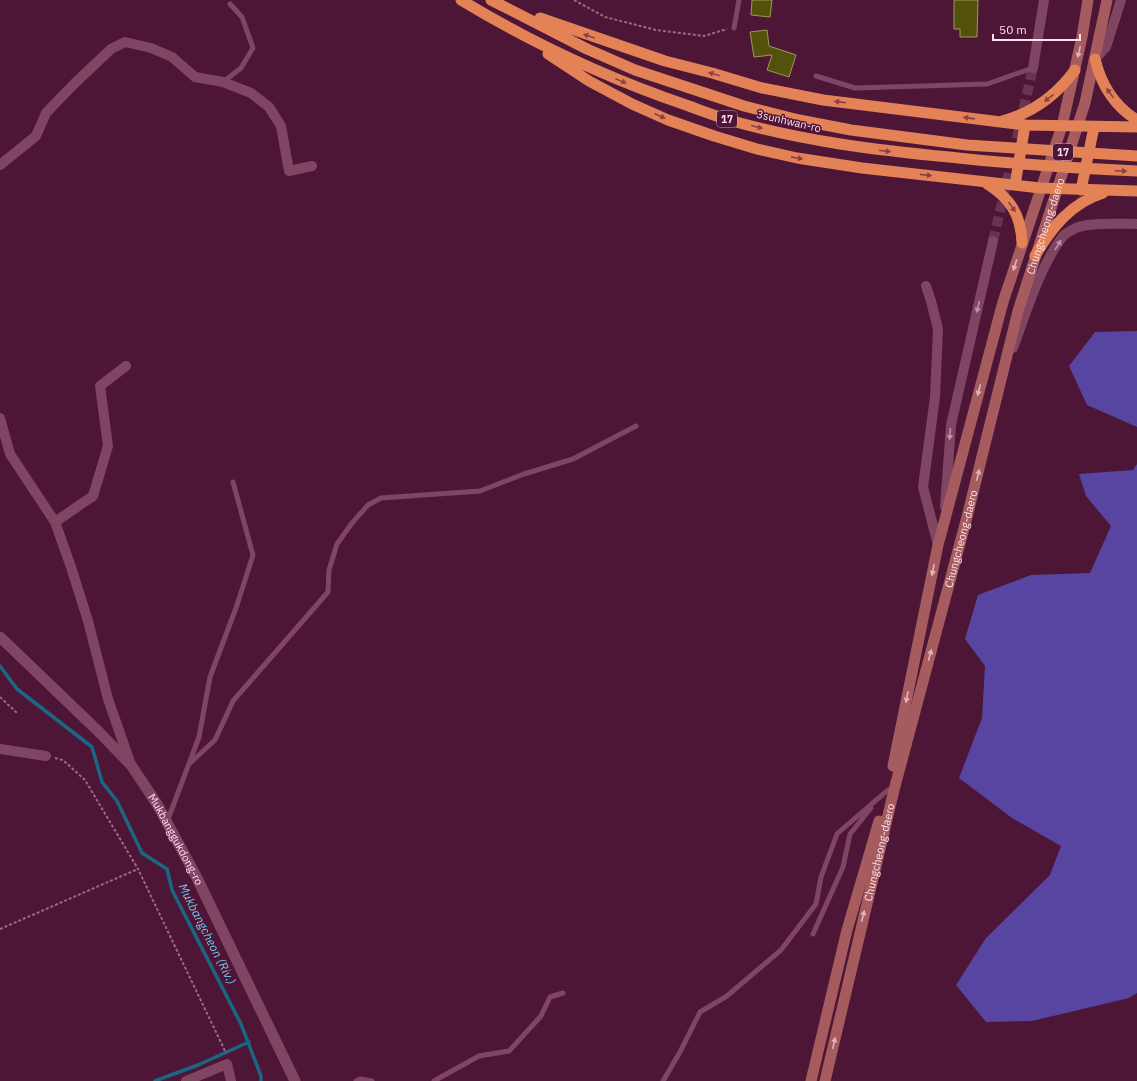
<svg xmlns="http://www.w3.org/2000/svg" width="1137" height="1081" font-family="'IBM Plex Sans',sans-serif">
	<rect width="100%" height="100%" fill="#4e1636"/>
	<!-- forest -->
	<path fill="#5745a1" d="M1137,331V427L1087,405L1069,366L1095,332Z
		M1137,464V993L1129,998L1032,1021L986,1022L956,985L986,938L1050,875L1061,846L1012,818L959,778L982,718L985,666L965,639L978,595L1031,575L1090,573L1111,526L1086,496L1079,474L1133,470Z"/>
	<g fill="none" stroke-linecap="round" stroke-linejoin="round">
		<!-- stream -->
		<path stroke="#1a6785" stroke-width="3.5" d="M0,666L17,689L92,747L102,782L117,801L142,853L167,869L172,890L241,1024L261,1076V1081
			M155,1081L198,1065L249,1042"/>
	</g>
	<!-- building -->
	<path fill="#53520d" stroke="#9b9a54" d="M752,0H772L770,17L751,15Z
		M954,0H978L977,37H960V29H954Z
		M767,30L769,46L796,55L789,77L767,70L772,55L754,57L750,32Z"/>
	<g fill="none" stroke-linecap="round" stroke-linejoin="round">
		<!-- minor-tunnel -->
		<path stroke="#683452" stroke-width="10" stroke-dasharray="10 5" stroke-linecap="butt" d="M993,241L1033,68"/>
		<!-- path -->
		<path stroke="#986b83" stroke-width="2" stroke-dasharray="3 2" stroke-linecap="butt" d="M574,0L605,17L656,30L704,36L727,29
			M0,697L17,713
			M55,758L63,760L85,780L138,869L226,1053
			M0,929L138,869"/>
		<!-- service -->
		<path stroke="#814564" stroke-width="5" d="M734,28L739,0
			M816,76L855,88L987,84L1033,68
			M223,82L241,68L253,48L242,17L230,4
			M189,764L215,740L233,701L328,592L329,570L337,544L352,523L368,505L381,498L480,491L524,474L573,459L636,426
			M167,822L199,737L210,677L236,608L253,555L233,482
			M813,934L843,867L850,834L871,808
			M356,1081L360,1079L372,1081
			M434,1081L479,1056L509,1051L541,1016L550,997L563,993
			M663,1081L680,1052L700,1012L727,996L781,950L816,904L821,877L837,834L846,826L888,790"/>
		<!-- minor -->
		<path stroke="#814564" stroke-width="10" d="M1095,59L1106,47L1121,0
			M1033,68L1044,0
			M0,165L36,136L46,113L74,84L111,49L125,42L151,48L172,57L195,77L223,82L251,93L269,107L281,126L289,171L312,166
			M926,286L931,301L938,329L935,397L923,487L938,545
			M1013,348C1026,313 1040,266 1063,236C1066,233 1072,230 1076,228C1089,222 1122,224 1137,224
			M0,418L10,454L55,522L71,567L88,621L108,699L131,765
			M945,507L951,425L993,241
			M55,522L93,496L108,446L100,386L126,366
			M0,749L46,756
			M186,1081L227,1064L231,1081"/>
		<!-- tertiary -->
		<path stroke="#814564" stroke-width="11" id="s1" d="M0,637L98,731L131,765L157,804L196,876L295,1081"/>
		<!-- secondary -->
		<g stroke="#a65c5f" stroke-width="11">
			<path d="M893,766L938,545L945,519L1003,302L1062,126L1082,37L1088,0"/>
			<path d="M811,1081L847,930L879,821"/>
			<path id="s2" d="M825,1081L894,790L967,517L1018,311L1085,103L1107,0"/>
		</g>
		<!-- trunk -->
		<path stroke="#e48257" stroke-width="11" d="M461,0C532,43 607,78 686,105C700,110 715,116 729,120C802,141 875,150 949,157C1012,164 1074,168 1137,171
			M491,0L587,49L635,70L744,106L799,120L851,130L967,145L1137,156
			M540,18L665,61L712,73L762,88L823,100L1025,125L1137,127
			M548,54L589,81L632,104L668,120L714,136L757,149L797,158L862,168L1040,188L1137,191
			M1095,59C1101,84 1114,106 1137,120
			M1002,121C1033,113 1056,96 1075,70
			M986,183C1010,198 1021,214 1022,243
			M1015,185L1025,125
			M1081,190L1094,127
			M1035,256C1051,228 1071,203 1103,193"/>
	</g>
	<!-- one-way arrows -->
	<defs><path id="oneway-solid" d="M-6-.8H1V-3.2L6.5 0L1 3.2V.8H-6Z"/></defs>
	<g fill="#8a4143">
		<use href="#oneway-solid" transform="translate(589 36) rotate(-161)"/>
		<use href="#oneway-solid" transform="translate(714 74) rotate(-164)"/>
		<use href="#oneway-solid" transform="translate(621 81) rotate(22)"/>
		<use href="#oneway-solid" transform="translate(1110 93) rotate(-126)"/>
		<use href="#oneway-solid" transform="translate(1049 98) rotate(142)"/>
		<use href="#oneway-solid" transform="translate(840 102) rotate(-173)"/>
		<use href="#oneway-solid" transform="translate(660 116) rotate(24)"/>
		<use href="#oneway-solid" transform="translate(969 118) rotate(-172)"/>
		<use href="#oneway-solid" transform="translate(757 127) rotate(14)"/>
		<use href="#oneway-solid" transform="translate(885 151) rotate(7)"/>
		<use href="#oneway-solid" transform="translate(797 158) rotate(11)"/>
		<use href="#oneway-solid" transform="translate(1121 171) rotate(3)"/>
		<use href="#oneway-solid" transform="translate(926 175) rotate(6)"/>
		<use href="#oneway-solid" transform="translate(1012 207) rotate(55)"/>
	</g>
	<g fill="#dfb2bc">
		<use href="#oneway-solid" transform="translate(1079 52) rotate(103)"/>
		<use href="#oneway-solid" transform="translate(1015 265) rotate(108)"/>
		<use href="#oneway-solid" transform="translate(979 390) rotate(105)"/>
		<use href="#oneway-solid" transform="translate(978 475) rotate(-76)"/>
		<use href="#oneway-solid" transform="translate(933 570) rotate(101)"/>
		<use href="#oneway-solid" transform="translate(930 655) rotate(-75)"/>
		<use href="#oneway-solid" transform="translate(907 697) rotate(101)"/>
		<use href="#oneway-solid" transform="translate(863 916) rotate(-76)"/>
		<use href="#oneway-solid" transform="translate(834 1043) rotate(-77)"/>
	</g>
	<g fill="#c092a9">
		<use href="#oneway-solid" transform="translate(1058 245) rotate(-58)"/>
		<use href="#oneway-solid" transform="translate(978 307) rotate(103)"/>
		<use href="#oneway-solid" transform="translate(950 434) rotate(94)"/>
	</g>
	<g text-anchor="middle" stroke-width="3" stroke-linejoin="round" paint-order="stroke">
		<!-- shield labels -->
		<g fill="#4e1636" stroke="#c9a3b7" stroke-width="1">
			<rect x="717" y="111" width="20" height="16" rx="3"/>
			<rect x="1053" y="144" width="20" height="16" rx="3"/>
		</g>
		<g font-size="10" font-weight="bold" fill="#fee0ee">
			<text x="727" y="123">17</text>
			<text x="1063" y="156">17</text>
		</g>
		<!-- street labels -->
		<g font-size="11" fill="#fee0ee" stroke="#4e1636">
			<text transform="translate(789 121) rotate(13)" y="4">3sunhwan-ro</text>
			<text dy="4" stroke="none"><textPath href="#s2" startOffset="883">Chungcheong-daero</textPath></text>
			<text dy="4" stroke="none"><textPath href="#s2" startOffset="559">Chungcheong-daero</textPath></text>
			<text dy="4" stroke="none"><textPath href="#s1" startOffset="270">Mukbanggukdong-ro</textPath></text>
			<text dy="4" stroke="none"><textPath href="#s2" startOffset="235">Chungcheong-daero</textPath></text>
		</g>
		<!-- water labels -->
		<g font-size="12" font-style="italic" fill="#71ccf3" stroke="#4e1636">
			<text transform="translate(207 934) rotate(63)" y="4">Mukbangcheon (Riv.)</text>
		</g>
	</g>
	<!-- scale -->
	<path d="M993 34v6h87v-6" fill="none" stroke="#fee0ee" stroke-width="2"/>
	<text x="999" y="34" font-size="12" fill="#fee0ee" stroke="#4e1636" stroke-width="3" paint-order="stroke">50 m</text>
</svg>
